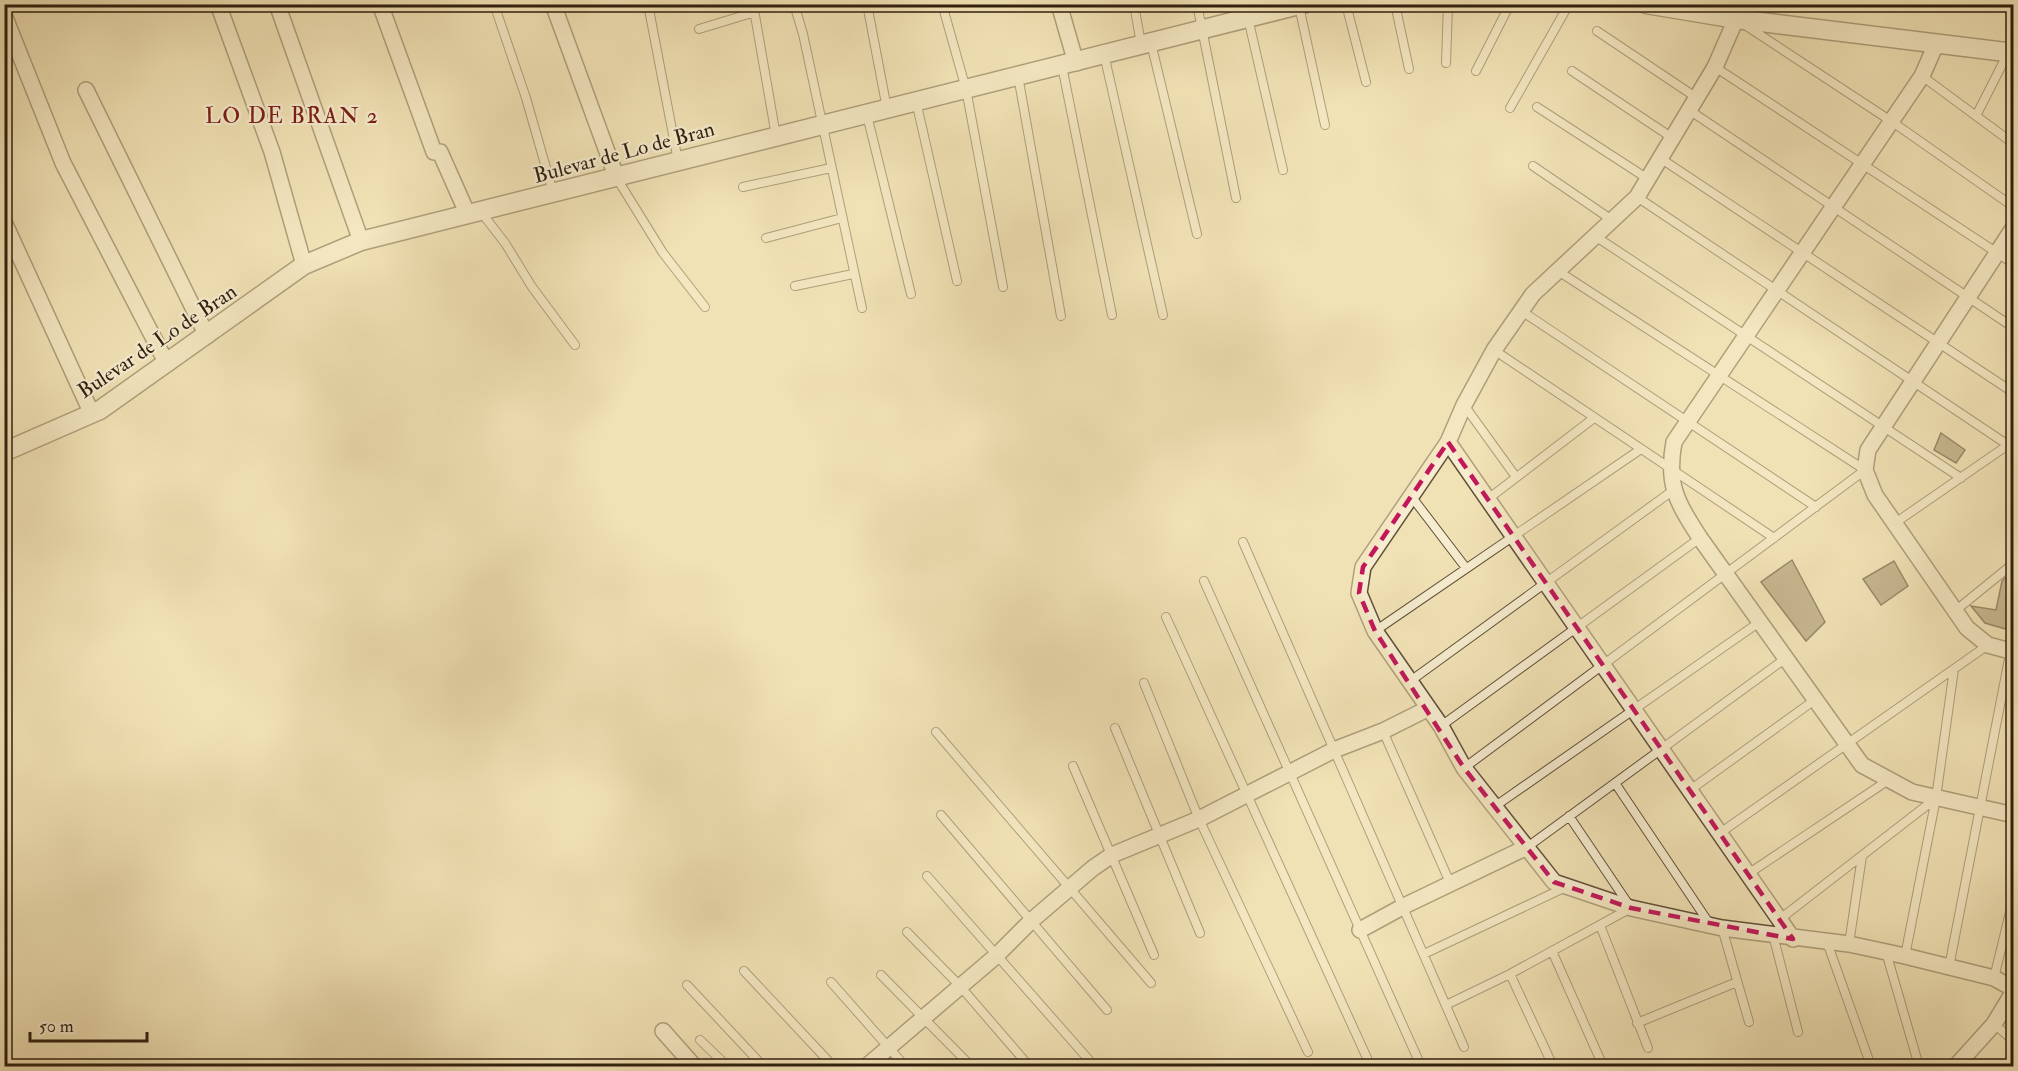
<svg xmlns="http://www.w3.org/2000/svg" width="2018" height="1071" font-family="'IM FELL Double Pica',serif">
	<rect width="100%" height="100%" fill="#f1e2b5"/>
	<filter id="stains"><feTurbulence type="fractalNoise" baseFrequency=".00333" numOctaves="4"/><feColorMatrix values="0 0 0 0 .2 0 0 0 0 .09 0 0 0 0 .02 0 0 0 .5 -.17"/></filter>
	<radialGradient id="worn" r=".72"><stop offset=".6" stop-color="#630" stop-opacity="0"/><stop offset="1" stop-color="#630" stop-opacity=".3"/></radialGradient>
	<!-- building -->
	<path fill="#948465" stroke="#2f1f0f" stroke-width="1.5" d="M1941,433L1965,450L1956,463L1934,450Z
		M1792,560L1825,622L1806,641L1761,582Z
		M1894,561L1908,586L1881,605L1863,579Z
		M2005,578L2013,579L2008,613L2013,614L2009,630L1985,623L1971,606L1996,610L2002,581Z"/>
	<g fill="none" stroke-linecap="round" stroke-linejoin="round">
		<!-- service casing -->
		<g stroke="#605038" stroke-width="10">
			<path id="service" d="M494,4L526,98L553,192
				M648,4L678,161
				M753,4L776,136
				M794,4L803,34L862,308
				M867,4L887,109
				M942,4L966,89L1003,287
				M1134,4L1141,44
				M1197,4L1236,198
				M1346,4L1366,82
				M1395,4L1409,69
				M1299,6L1325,125
				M1248,18L1283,170
				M1745,25L1891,121L2014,207
				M699,29L755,12
				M1597,31L1697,98
				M1151,43L1197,234
				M1104,54L1163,315
				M1446,63L1448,4
				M1062,66L1112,315
				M1715,67L2014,264
				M1476,71L1510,4
				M1572,71L1671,137
				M1018,76L1061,316
				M1922,76L2014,144
				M916,101L957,281
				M1537,107L1648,179
				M1510,108L1569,4
				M1689,110L2014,328
				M867,115L911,294
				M1976,116L2008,53
				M1660,158L2014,393
				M1533,166L1612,220
				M616,177L663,253L705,307
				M743,187L831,168
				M1637,197L2014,449
				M481,212L505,243L532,287L575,345
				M1595,236L1961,478
				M766,238L842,218
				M795,286L853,274
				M1520,310L1816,507
				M1494,350L1774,538
				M1464,405L1516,477
				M1411,496L1466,568
				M1488,499L1594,418
				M1895,523L2008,445
				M1243,542L1464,1047
				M1204,581L1421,1066
				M1955,611L2014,563
				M1166,617L1367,1058
				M1375,631L1641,449
				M1409,682L1675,489
				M1144,683L1199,819L1308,1052
				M1441,726L1700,538
				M1115,728L1200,933
				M1383,731L1451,885
				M936,732L1151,983
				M1073,766L1154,955
				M1464,768L1865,470L1558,271
				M1615,783L1709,923
				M1690,790L1816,699
				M1494,807L1761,621
				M941,815L1107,1010
				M1720,833L1988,645
				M1526,848L1786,658
				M1748,874L1887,781
				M927,876L1089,1060
				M1780,919L1935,799
				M1600,925L1648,1048
				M1722,928L1749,1022
				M907,932L960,986L1029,1066
				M1773,935L1798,1032
				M1827,942L1871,1066
				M1849,944L1862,856
				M1552,951L1603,1066
				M1886,952L1919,1066
				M1424,954L1566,887
				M1905,956L1936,798L1954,669
				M1949,967L2014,633
				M744,971L833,1066
				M1510,974L1553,1066
				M881,975L971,1066
				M1994,978L2014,896
				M831,982L905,1066
				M687,985L763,1066
				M1446,1005L1510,974L1631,908L1569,816
				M1637,1023L1737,982
				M1994,1024L2014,1041
				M700,1040L727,1066"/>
		</g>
		<!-- minor casing -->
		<g stroke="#605038" stroke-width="18">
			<path id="minor" d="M218,4L272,152L304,265
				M277,4L361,241
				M380,4L434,152H440L468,215
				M553,4L616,176
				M1059,4L1076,63
				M4,15L63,163L167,364
				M1736,19L1715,67L1637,197L1533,294L1494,350L1464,405L1448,442L1363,567L1359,593L1375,631L1441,726L1464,768L1554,882L1631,908L1722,928L1849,944L1905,956L1994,978L2014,989
				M1936,44L1922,76L1674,442C1666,485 1677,502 1700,538L1862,765L1912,792L2014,815
				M86,90L207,336
				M4,222L92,414
				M2014,227L1868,450L1865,470L1875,495L1967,628L1988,645L2014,652
				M1448,442L1793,939
				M1360,930L1404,906L1525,848
				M663,1031L694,1066
				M867,1066L996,956L1031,921L1093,868L1112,855L1199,819L1334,750L1383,731L1427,709
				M1956,1066L1994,1024L2014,991"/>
		</g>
		<!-- tertiary casing -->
		<g stroke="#605038" stroke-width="21">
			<path id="tertiary" d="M1646,4L1736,19L2014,53
				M4,452L100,410L304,265L361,241L1303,4"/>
		</g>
		<!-- service -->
		<use href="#service" stroke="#f6eccf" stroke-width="8"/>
		<!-- minor -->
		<use href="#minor" stroke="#f6eccf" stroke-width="15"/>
		<!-- tertiary -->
		<use href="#tertiary" stroke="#f6eccf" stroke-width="18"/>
	</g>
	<!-- marked area -->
	<path d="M0 0H2018V1071H0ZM1448,442L1793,939L1631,908L1554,882L1464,768L1375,631L1359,593L1363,567Z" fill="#f1e2b5" fill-opacity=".55" fill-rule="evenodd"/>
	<path fill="none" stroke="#c2185b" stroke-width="4.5" stroke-dasharray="12 8" stroke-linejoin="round" d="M1448,442L1793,939L1631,908L1554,882L1464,768L1375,631L1359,593L1363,567Z"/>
	<g text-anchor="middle" stroke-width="4.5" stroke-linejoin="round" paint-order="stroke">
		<!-- street labels -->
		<g font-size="21" fill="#2f1f0f" stroke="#f6eccf">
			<text transform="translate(624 152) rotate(-15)" y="7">Bulevar de Lo de Bran</text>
			<text transform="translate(157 341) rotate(-34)" y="7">Bulevar de Lo de Bran</text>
		</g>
		<!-- neighbourhood labels -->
		<g font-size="22" letter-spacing="1.5" fill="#7a1f14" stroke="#f6eccf">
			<text x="292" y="123">LO DE BRAN 2</text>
		</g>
	</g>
	<!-- margin -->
	<rect width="2018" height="1071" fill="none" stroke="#f1e2b5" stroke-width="24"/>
	<rect x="6" y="6" width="2006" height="1059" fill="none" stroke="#2f1f0f" stroke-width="3"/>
	<rect x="12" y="12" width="1994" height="1047" fill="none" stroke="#2f1f0f" stroke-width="1.5"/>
	<!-- scale -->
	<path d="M30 1032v9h117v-9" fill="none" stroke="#2f1f0f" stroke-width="3"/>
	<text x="39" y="1032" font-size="18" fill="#2f1f0f" stroke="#f6eccf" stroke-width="4.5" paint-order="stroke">50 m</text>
	<rect width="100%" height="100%" filter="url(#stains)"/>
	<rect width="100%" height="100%" fill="url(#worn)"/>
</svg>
